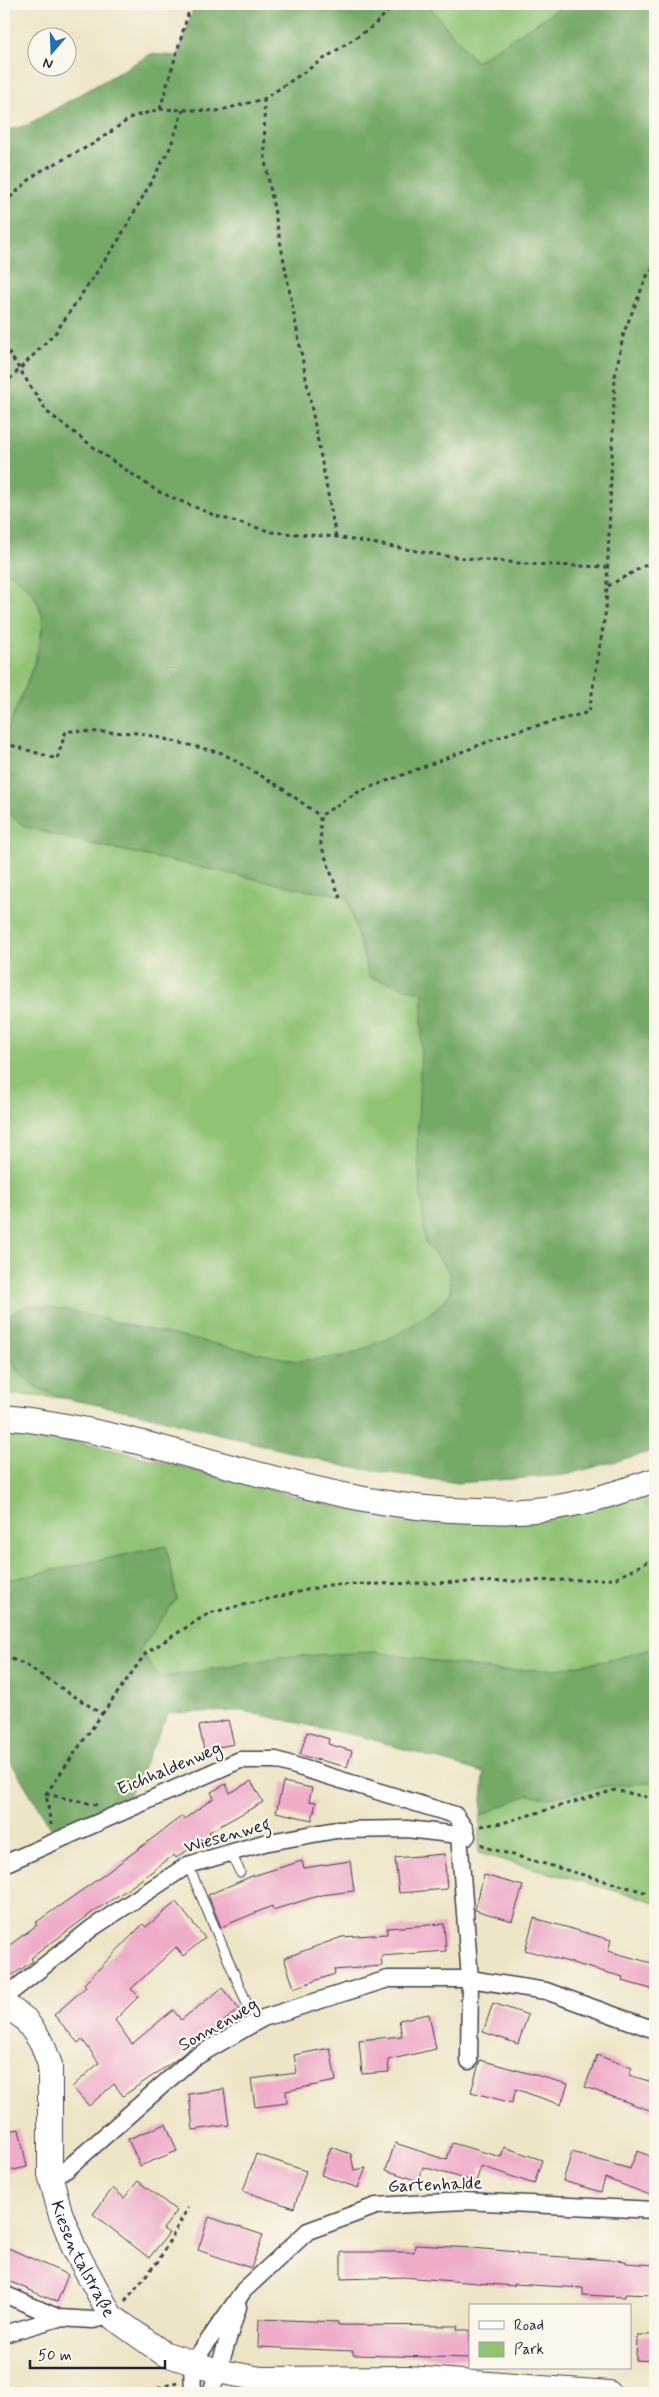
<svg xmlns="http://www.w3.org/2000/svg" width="659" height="2397" font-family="Mynerve,sans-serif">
	<rect width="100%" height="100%" fill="#fbf7ec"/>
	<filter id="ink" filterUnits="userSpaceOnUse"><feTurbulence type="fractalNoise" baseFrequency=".02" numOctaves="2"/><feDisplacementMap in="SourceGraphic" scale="10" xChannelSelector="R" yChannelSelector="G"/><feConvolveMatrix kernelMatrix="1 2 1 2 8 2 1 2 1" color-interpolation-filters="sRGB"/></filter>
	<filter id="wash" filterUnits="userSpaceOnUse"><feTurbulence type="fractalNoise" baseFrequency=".0096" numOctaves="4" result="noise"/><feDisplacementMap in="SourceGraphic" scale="20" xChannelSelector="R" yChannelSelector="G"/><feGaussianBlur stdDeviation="1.12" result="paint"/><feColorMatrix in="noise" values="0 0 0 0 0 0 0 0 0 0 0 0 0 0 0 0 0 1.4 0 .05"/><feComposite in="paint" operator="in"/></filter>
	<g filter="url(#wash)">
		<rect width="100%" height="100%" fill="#eee5c7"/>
		<!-- green -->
		<path fill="#90c374" stroke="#597258" d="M427,4H566L476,62Z
			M4,571L9,572L32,591L44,620L35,660L4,744Z
			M4,810L24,826L60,837L306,890L347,896L369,977L423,993L422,1037L425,1242L450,1273L451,1292C417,1333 349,1363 296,1361C277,1360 256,1353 237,1349C180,1338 123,1324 67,1310L35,1387L63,1398L4,1394Z
			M4,1432L51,1437L123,1452L342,1508L407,1520L504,1523L655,1491V1648L611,1660L557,1669L501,1671L375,1652L281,1657L160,1678L139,1650L177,1598L166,1546L4,1581Z
			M655,1782V1902L478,1853L481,1815L528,1795L549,1798L605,1786Z"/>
		<!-- forest -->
		<path fill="#74a966" stroke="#4b6650" d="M195,4H427L476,62L566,4H655V1450L646,1453L565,1475L458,1483L348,1467L138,1413L63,1398L35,1387L17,1370L8,1356L4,1337L11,1314L29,1305L67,1310L136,1327L296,1361L348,1356L398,1334L438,1308L451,1292L450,1273L425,1242L417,1147L423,993L369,977L347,896L306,890L60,837L24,826L4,810C4,789 1,765 4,745C11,701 72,624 25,586C19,580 12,573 4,571V131L27,125L151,54L178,56Z
			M166,1546L177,1598L139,1650L160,1678L281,1657L375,1652L501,1671L557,1669L611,1660L655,1648V1782L605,1786L549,1798L528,1795L481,1815L484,1773L367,1738L242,1711L169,1713L126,1802L51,1828L4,1751V1581Z"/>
		<g id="blocks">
			<!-- building -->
			<path fill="#efadca" d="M228,1720L234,1744L204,1750L199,1726Z
				M307,1732L329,1739L328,1744L352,1751L347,1767L300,1755Z
				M251,1781L263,1802L209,1832L211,1834L176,1858L174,1855L131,1887L93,1912L31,1958L33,1961L4,1981V1949L37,1925L35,1923L101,1877L182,1816L184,1819L214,1798L211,1792L226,1784L230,1793Z
				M283,1782L312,1788L309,1801L316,1802L312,1820L276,1812Z
				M444,1854L447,1889L399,1893L395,1858Z
				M302,1861L304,1868L350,1861L354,1891L321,1895L273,1910L272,1906L221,1927L208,1895L252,1876Z
				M484,1875L523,1886L512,1921L475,1910Z
				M176,1902L205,1938L183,1956L176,1947L131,1989L139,1996L115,2020L132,2044L173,2010L181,2020L222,1988L239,2009L173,2062L123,2096L114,2084L89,2106L72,2087L99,2063L82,2039L78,2043L54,2015L86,1987L84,1984L143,1924L146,1927Z
				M534,1918L611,1940L608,1951L655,1964V1990L622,1981L623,1977L525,1950Z
				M444,1924L446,1951L381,1956L382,1966L334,1970L335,1974L294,1988L284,1958L342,1937L387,1934V1928Z
				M493,2003L528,2015L518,2044L483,2032Z
				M429,2014L436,2049L388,2060L389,2072L362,2074L359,2040L402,2036L399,2020Z
				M330,2048L336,2081L286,2091L287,2103L255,2107L251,2079L297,2073L294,2055Z
				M597,2055L632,2068L629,2075L655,2083V2112L585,2087Z
				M480,2060L568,2084L561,2105L516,2089L512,2103L471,2092Z
				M224,2089L229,2125L193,2130L189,2094Z
				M166,2124L177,2151L140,2166L128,2139Z
				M19,2129L27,2167L4,2172V2132Z
				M395,2143L447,2160L452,2143L501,2157L504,2147L542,2160L534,2184L481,2166L476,2182L423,2167L418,2181L386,2170Z
				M331,2147L351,2154L354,2170L366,2168L358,2188L321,2175Z
				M637,2151L655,2158V2197L605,2178L601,2192L563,2181L572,2152L630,2169Z
				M256,2154L306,2171L294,2208L243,2191Z
				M138,2181L177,2211L163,2229L169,2233L149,2258L93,2214L113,2188L124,2198Z
				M209,2217L263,2235L251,2268L198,2250Z
				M415,2245L473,2248L517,2252V2254L626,2261V2263L655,2265V2295L625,2294V2297L583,2295V2288L514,2284V2286L403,2277L341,2279V2252H414Z
				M4,2246L68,2275L57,2302L4,2279Z
				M259,2319L338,2322V2325L458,2326L457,2330H470V2358L353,2355V2351L258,2347Z
				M637,2335H655V2361L636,2360Z"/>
		</g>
	</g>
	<g filter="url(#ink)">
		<use href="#blocks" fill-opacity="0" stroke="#413f50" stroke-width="1"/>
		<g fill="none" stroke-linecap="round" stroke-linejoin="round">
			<!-- lane casing -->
			<g stroke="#413f50" stroke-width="11">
				<path id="lane" d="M231,1853L240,1872
					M188,1865L250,2011"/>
			</g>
			<!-- street casing -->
			<g stroke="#413f50" stroke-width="19">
				<path id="street" d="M459,1835L470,1979L469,2061
					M4,1864L240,1760H276L455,1815L465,1829L467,1836L407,1829L336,1830L264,1843L188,1865L92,1928L11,1992L4,2002
					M50,2174L66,2170L192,2059L216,2045L263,2018L388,1979H470L546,1991L655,2030
					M4,2294L59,2318
					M4,2334L59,2318L93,2320L111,2316
					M193,2393L192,2364L244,2290L308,2231L376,2206L464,2201L655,2210
					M211,2393L238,2307"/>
			</g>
			<!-- secondary casing -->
			<g stroke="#413f50" stroke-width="26">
				<g id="secondary">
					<path d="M4,1417C165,1433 314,1509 478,1511C504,1512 531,1512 557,1507C590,1502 623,1491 655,1480"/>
					<path id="s1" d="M4,2004L25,2019L42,2043L50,2065V2174L60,2212L74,2248L111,2316L163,2353L217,2371L261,2379L408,2378L609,2393"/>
				</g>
			</g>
			<!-- path -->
			<path stroke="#413f50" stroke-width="3" stroke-dasharray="4 4" stroke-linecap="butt" d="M264,99L265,161L336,537
				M160,109L191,4
				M4,203L37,173L93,144L132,117L160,109L217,111L264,99L373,26L396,4
				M4,345L47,412L104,455L157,491L216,516L272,532L336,537L446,556L528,564L607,567
				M4,385L56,332L118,241L170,148L183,110
				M608,586L655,560
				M4,743L57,759L66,731L140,733L222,753L282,788L320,816
				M340,898L321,845L320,816L356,793L513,732L589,712L606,609L615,376L624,332L647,276L655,266
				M4,1656L24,1664L102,1714L46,1794L51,1825
				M102,1714L146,1653L209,1613L328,1585L615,1579L655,1558
				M46,1794L97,1805
				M481,1826L502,1823L615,1790L655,1799
				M481,1844L488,1848L655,1895
				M125,2301L158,2261L188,2208
				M143,2393L177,2382"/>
			<!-- lane -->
			<use href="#lane" stroke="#fff" stroke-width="9"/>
			<!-- street -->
			<use href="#street" stroke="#fff" stroke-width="16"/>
			<!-- secondary -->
			<use href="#secondary" stroke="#fff" stroke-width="24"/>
		</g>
	</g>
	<g text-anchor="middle" stroke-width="4.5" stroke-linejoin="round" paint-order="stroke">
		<!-- street labels -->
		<g font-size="18" fill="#22223b" stroke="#fbf7ec">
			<text transform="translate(169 1768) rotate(-23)" y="6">Eichhaldenweg</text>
			<text transform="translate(227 1835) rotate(-16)" y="6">Wiesenweg</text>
			<text transform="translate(218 2024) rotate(-30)" y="6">Sonnenweg</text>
			<text transform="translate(435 2184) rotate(-2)" y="6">Gartenhalde</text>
			<text dy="6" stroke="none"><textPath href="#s1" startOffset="279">Kiesentalstraße</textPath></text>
		</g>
	</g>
	<!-- margin -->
	<rect width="659" height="2397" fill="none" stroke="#fbf7ec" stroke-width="20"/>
	<!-- legend -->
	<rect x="469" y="2304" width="162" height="65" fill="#fbf7ec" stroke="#a4a2a5"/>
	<rect x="479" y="2321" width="25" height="8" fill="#ffffff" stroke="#a4a2a5"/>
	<text x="514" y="2330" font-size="15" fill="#22223b">Road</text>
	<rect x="479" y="2342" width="25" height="15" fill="#90c374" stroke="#a4a2a5"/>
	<text x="514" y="2354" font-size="15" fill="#22223b">Park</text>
	<!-- north arrow -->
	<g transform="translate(52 52) rotate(199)"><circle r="24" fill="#fbf7ec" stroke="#a4a2a5"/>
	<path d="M0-4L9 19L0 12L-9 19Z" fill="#1f6fb2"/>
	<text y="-8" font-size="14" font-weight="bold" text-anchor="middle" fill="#22223b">N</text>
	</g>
	<!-- scale -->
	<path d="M30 2360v8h135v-8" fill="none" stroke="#22223b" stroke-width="2.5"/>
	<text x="38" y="2360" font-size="15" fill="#22223b" stroke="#fbf7ec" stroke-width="4" paint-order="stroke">50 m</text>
</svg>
